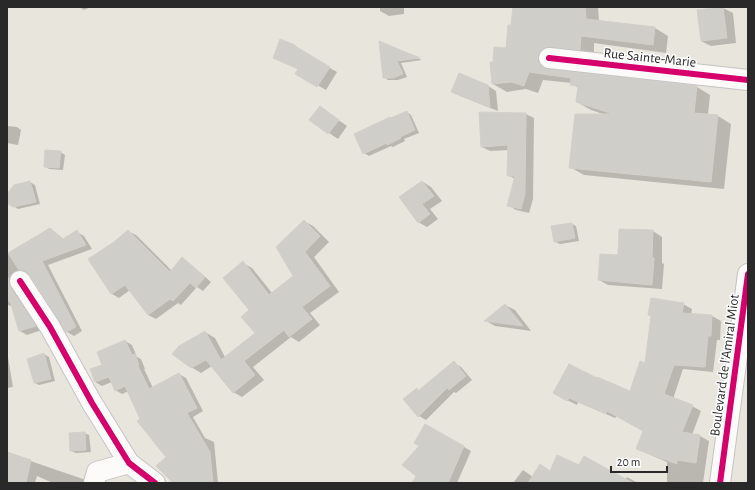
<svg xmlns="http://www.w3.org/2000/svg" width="755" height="490" font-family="'Alegreya Sans',sans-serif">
	<rect width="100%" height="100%" fill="#e8e5dd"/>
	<!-- shadow -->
	<path fill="#0003" d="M79,7H91L84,10Z
		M380,7H404V14L389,16L380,11Z
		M514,7H598L599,21L655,28L668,36L666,53L594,43V57L551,65L552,71L697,87L710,95L708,115L718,116L731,124L724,189L584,175L570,167L606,115L591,110L577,102L578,88L572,83L543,80L538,93L526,89L507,92L493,84L494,63L507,49L512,26Z
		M723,8L733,13L736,43L711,46L701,41L698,11Z
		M380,43L419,59L422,60L401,63L407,77L398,80H388L384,77Z
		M302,52L337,72L326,90L296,73L299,69L274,58Z
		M488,86L496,91L498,111L460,96L452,92Z
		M320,107L347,126L338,139L310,120Z
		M407,112L411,115L419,133L404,139L405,141L393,147L391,146L369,156L364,153L392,119Z
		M526,114L534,118L533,199L529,213L516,210L508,205L515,179L508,175L509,150L490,151L482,147Z
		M7,126L17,127L21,130L18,145L7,143Z
		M60,152L65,155L63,170L49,169L45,166Z
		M30,182L35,185L40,204L18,209L7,202V196Z
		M423,182L431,187L442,201L430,209L438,219L427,227L418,222Z
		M304,221L313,226L329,242L314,257L339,292L310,313L320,325L299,342L291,337L253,367L264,380L242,397L233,392L212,366L201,373L191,367L205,332L215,338L225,357L256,333L251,310L243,263L252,268L272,293L294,276Z
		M572,224L576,226L579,241L560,244L555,242Z
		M50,230L64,239L77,232L84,236L92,249L48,265L82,331L74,336L67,332L30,274L27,273L21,275L42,330L27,335L20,331L12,305L10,306L7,304V255Z
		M128,231L136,235L172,271L182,259L189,263L211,282L203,291L197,287L181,305L178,303L156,319L148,315L130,290L119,298L112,294L115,243Z
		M653,231L662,237V263L664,264L662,289L608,285L599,280Z
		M683,304L692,309L691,315L712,316L721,321L720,340H717L713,372L683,369L673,399L692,406L701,411L692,435L700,436L709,441L703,483H667V462L646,453L637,448L644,430L617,416L615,418L578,402L577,405L563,398L597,380L630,392Z
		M505,305L515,310L531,331L495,326L486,321Z
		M125,341L132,345L137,357L141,359L145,369H144L153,388L179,374L186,378L203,411L193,417L205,438L214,442L218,483H174L168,457L141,419L129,391L122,394L115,390L112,382L102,386L95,382L104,365Z
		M7,351L13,387L7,388Z
		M44,354L49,357L55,381L39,385L35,383L28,359Z
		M454,363L461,367L472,380L456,393L454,392L426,420L419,416L405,399L417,390L419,391Z
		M426,425L471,451L457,483H413L417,476L421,445Z
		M84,433L89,435L91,452L76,453L71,451Z
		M13,455L83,479L90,483H53L37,476L35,483H7Z
		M523,470L533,477L551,472L603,483H513Z
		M627,477L638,483H623Z"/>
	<!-- building -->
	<path fill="#d0cec9" stroke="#d3d0ca" d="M513,7H585L586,19L655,27L653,45L581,36L580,50L550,47H545L540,52L538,56V62L542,67L548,69L697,86L694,113L718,115L711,182L569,168L575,114H613L576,102L578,86L570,85L571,78L529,72L524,86L511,82L492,84L490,62H493L494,47L506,48L508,25H511Z
		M723,7L727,38L701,41L697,10Z
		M280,39L295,45V46L330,67L317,87L295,74L298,69L273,58Z
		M379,41L420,58L397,61L403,74L393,78H383Z
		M459,73L488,85L490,107L451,92Z
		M320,106L339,120L328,134L309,120Z
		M407,111L415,130L400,137L401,138L387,145V143L363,154L354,134L390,117L391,118Z
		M479,112L526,113L525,194L521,209L507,206L515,176H507L508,145L481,147Z
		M45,150L61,151L59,168L44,167Z
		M30,181L36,202L13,207L7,203V194L14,185Z
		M422,181L434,196L422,204L430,214L418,223L399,197Z
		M304,220L320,236L305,252L330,286L302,307L312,319L289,337L284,330L244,361L255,375L233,393L206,360L191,368L172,354L179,346L205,331L221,360L255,333L241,317L249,310L223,278L243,261L269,295L293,276L276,247Z
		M572,223L575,238L554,242L551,226Z
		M50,228L63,239L77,230L86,245L42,261L76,327L66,332L30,275L25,271L19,270L8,253Z
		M619,229L653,230L652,258H654L652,285L598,280L600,254L618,255Z
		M128,230L170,272L182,257L205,277L196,288L190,283L173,301L170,299L148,315L125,285L111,294L88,259L114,242Z
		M9,278V282L10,287L36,326L19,331L10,301H7V279Z
		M651,298L684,303L682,313L712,315L711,336H708L705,367L674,365L664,394L693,405L682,432L700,435L696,463L677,460V464L636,449L643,431L607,411L606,414L569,398L567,401L553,393L569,364L597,378V377L630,391L640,361L645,363L651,316L648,315Z
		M505,304L523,326L484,321Z
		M125,340L132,355L135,354L139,365L138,366L149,389L179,373L197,408L187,413L210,452L213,483H173L156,466L166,457L137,421L140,419L125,386L115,391L109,377L95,382L90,369L102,365L97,352Z
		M44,353L51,379L34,383L27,359Z
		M454,361L466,376L449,390L447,388L418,417L403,399L417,388L418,391Z
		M425,424L464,446L448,483H412L416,476L402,465L419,446L414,443Z
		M85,432L86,450L70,451L69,433Z
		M7,452L31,460L26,483H7Z
		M557,455L579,465L584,456L633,483H528L540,464L550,471Z"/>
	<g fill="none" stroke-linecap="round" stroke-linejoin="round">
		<!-- minor casing -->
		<g stroke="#c5c3c3" stroke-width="22">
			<path id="minor" d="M549,58L748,80
				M20,281L50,327L92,403L129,463L155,483
				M94,483L97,472L129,463
				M720,483L748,274"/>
		</g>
		<!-- minor -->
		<use href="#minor" stroke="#fcfbfa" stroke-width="20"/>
		<!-- cycleway casing -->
		<g stroke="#fff" stroke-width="8">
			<path id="cycleway" d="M549,58L748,80
				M20,281L50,327L92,403L129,463L155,483
				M720,483L748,274"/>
		</g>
		<!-- cycleway -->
		<use href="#cycleway" stroke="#d6006c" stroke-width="6"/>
	</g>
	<g text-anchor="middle" stroke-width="3" stroke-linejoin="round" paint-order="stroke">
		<!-- street labels -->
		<g font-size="14" fill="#292929" stroke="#fff">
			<text transform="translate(650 57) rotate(6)" y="5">Rue Sainte-Marie</text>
			<text transform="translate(724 365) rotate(-82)" y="5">Boulevard de l'Amiral Miot</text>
		</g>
	</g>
	<!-- border -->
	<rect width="755" height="490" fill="none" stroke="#292929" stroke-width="16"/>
	<!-- scale -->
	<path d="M611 466v6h56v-6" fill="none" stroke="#292929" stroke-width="2"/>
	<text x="617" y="466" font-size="12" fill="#292929" stroke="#ffffff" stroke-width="3" paint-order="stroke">20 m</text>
</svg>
